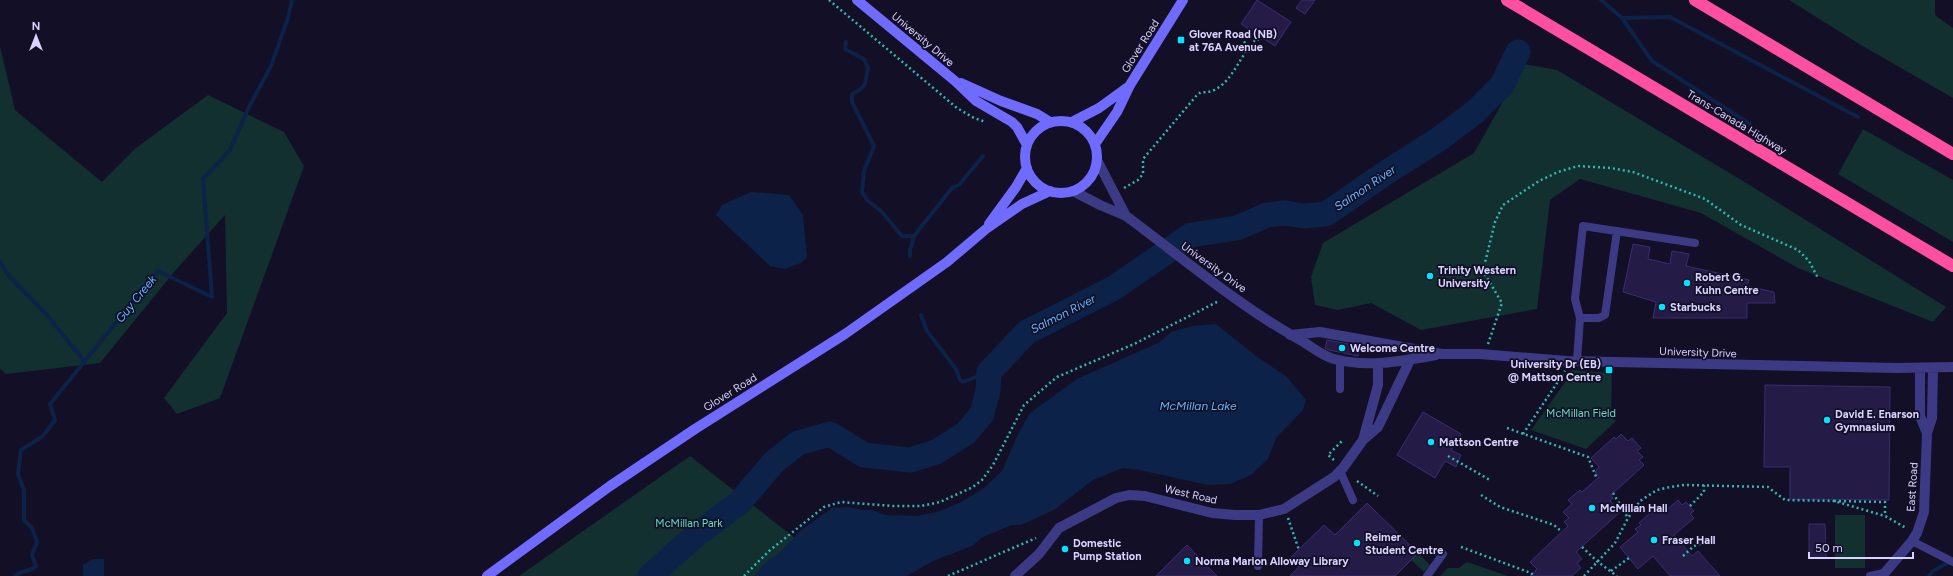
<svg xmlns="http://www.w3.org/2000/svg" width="1953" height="576" font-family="Figtree,sans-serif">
	<rect width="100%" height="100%" fill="#130f26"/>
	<!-- green -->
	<path fill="#12302f" d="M1789,0H1935V15L1953,28V98L1861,45Z
		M0,46L15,110L102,182L136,148L208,95L284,132L304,166L220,398L177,414L164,398L227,313L225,215L174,272L100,363L6,374L0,369Z
		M1524,64L1557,70L1743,181L1946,307L1933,322L1798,268L1701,213L1580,179L1550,200L1537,309L1421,330L1371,303L1338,310L1315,305L1311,277L1323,243L1474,153Z
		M1863,129L1953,180V242L1838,174Z
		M1571,370L1612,373L1611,417L1616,421L1586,449L1531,430L1568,378Z
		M690,456L823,560L806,576H519Z
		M1835,515H1865V568H1835Z
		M1418,553L1430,565L1424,572L1411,560Z
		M1467,562L1508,576H1440L1448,568H1459Z"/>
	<!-- water -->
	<path fill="#0c2248" d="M751,192L789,195L803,215L807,258L801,263L785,269L770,266L716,215L722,205Z
		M1216,324L1256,356L1287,377L1306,400L1303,410L1276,438L1268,459L1251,475L1230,484L1208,485L1139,470L1123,468L1093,480L1054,510L1021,525H1012L983,537L972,546L933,561L907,576H755L762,566L779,553L800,531L832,508L849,507L863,510H872L886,515L917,516L940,511L961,502L984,488L1002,471L1018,434L1030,413L1077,379L1160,342L1171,332L1192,326Z
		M93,559H104V576H83V565Z"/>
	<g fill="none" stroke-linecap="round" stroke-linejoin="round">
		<!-- stream -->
		<path stroke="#0c2248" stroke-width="4" d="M1601,0L1622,18L1652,61L1750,124
			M1622,18L1670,17L1858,117
			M846,42L845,49L864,59L868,68L865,84L861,89L852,94V102L874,146L864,171L862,192L867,200L881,211L902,236H914L910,250V256
			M914,236L952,188L959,185L983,156
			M0,262L9,276L46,314L85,362
			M921,315L927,331L956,369L960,380L963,382L989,372
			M15,576C22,570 30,572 36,566L32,555L37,542L32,528L24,520V490L18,474L21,450L43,436L55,420L50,404L158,271L212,297L203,179L230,150L248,109L271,66L288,18L292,0
			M1929,576L1933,571L1951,561"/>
		<!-- river -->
		<path stroke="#0c2248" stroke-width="25" d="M650,576L696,535L739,503L774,462L798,443L830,434L864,455L910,460L936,452L966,433L982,414L988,390L989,372L1027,332L1114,288L1191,235L1237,228L1267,215L1285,213L1304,216L1326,214L1387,172L1439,139L1475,112L1502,85L1518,52"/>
	</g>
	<!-- building -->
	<path fill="#241b47" stroke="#3b2d73" d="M1257,0L1291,22L1275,46L1241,24Z
		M1302,0H1315L1305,14L1296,8Z
		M1633,244L1650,247L1648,259L1670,264L1672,251L1689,254L1686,266L1749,280L1747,286L1774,292L1775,303H1747V318H1653L1656,302L1623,292Z
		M1327,340L1360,346L1358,356L1329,350L1325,348Z
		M1765,385L1890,387L1889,500L1790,499V467H1764Z
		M1423,412L1461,434L1451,450L1461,455L1456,467L1445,461L1435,478L1397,455Z
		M1621,434L1628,441L1632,438L1641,448L1637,451L1643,457L1639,460L1644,465L1611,495L1613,498L1610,501L1620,512L1576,552L1582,559L1577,563L1581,568L1572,576H1530L1537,569L1530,562L1568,526L1564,522L1569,518L1563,512L1572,504L1568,500L1580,490L1582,492L1599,477L1595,472L1599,467L1591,458L1614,437L1616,439Z
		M1678,500L1682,505L1686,502L1694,511L1690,514L1694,518L1674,535L1692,556L1698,551L1720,576H1670L1653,556L1638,569L1620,547L1638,532L1635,529L1641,525L1639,523L1651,512L1653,514L1658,510L1662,514Z
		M1367,503L1418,553L1395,576H1290L1299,567L1290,558L1324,525L1335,535Z
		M1809,524H1825L1826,558H1809Z
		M1187,545L1217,576H1156Z"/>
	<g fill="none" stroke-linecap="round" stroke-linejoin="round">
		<!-- path -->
		<path stroke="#2fb8b0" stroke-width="2.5" stroke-dasharray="2 3" stroke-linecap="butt" d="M829,0L957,108L974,118L986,122
			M1241,32L1256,42L1260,37
			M1124,188L1138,180L1143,174V159L1197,95L1201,92C1223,95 1235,68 1245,53C1247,46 1245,41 1240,36L1241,32
			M1488,344L1502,303L1483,271L1495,222L1503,205L1539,181L1558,172L1578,166L1611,168L1633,172L1705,199L1741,225L1798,250L1809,261L1818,278
			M1507,428L1588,457L1597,479
			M1523,434L1565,371
			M1448,456L1490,480
			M1334,460L1328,455L1343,440
			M1357,481L1378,496
			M1613,493L1628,518
			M1481,495L1500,507L1554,525L1562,532
			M1834,501L1885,502V516
			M1690,506L1704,492V485
			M1288,518L1299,550
			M1461,547L1531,573L1534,576
			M1582,547L1598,562L1617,576
			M1683,556L1694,546L1712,540
			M1611,571L1629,558
			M744,576L769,551L824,507L841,502L893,506H921L940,502L973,487L982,480L993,465L1024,405L1057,377L1134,344L1219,301
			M948,576L1036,538
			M1584,576L1615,543L1628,518L1640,501L1657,490L1670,487L1684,485L1768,487L1785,500L1834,501L1885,516L1906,528"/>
		<!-- lane -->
		<path stroke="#3d3a85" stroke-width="8" d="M1580,318H1599L1605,315L1617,231
			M1340,360V389
			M1577,361L1580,318L1575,299L1583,226L1695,243
			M1340,471L1353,500
			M1912,541L1953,562
			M1258,566L1259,515
			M1427,576L1443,554
			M1870,576L1884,573"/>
		<!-- street -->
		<path stroke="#3d3a85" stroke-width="10" d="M1097,160L1126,216
			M1073,191L1100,205L1126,216C1183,258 1240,307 1302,341C1312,347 1323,356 1334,359C1367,368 1403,361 1436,355
			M1290,335L1320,332L1442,354H1480L1567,361L1897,368L1953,367
			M1920,368V416L1927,433
			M1363,440L1378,385V363
			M1015,576L1039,554L1059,528L1116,498L1129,495L1145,496L1212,513L1235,515H1259L1284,509L1334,477L1343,468L1363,440L1378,427L1410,360
			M1882,576L1912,541L1917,533L1924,512L1927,433L1932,418L1933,368"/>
		<!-- secondary -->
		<path stroke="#6f6bff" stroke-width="10" d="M857,0L955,81L976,101L1012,122L1017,127L1027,145
			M961,83L1001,101L1037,114L1050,122
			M1025 157a36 36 0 1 1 72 0a36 36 0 1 1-72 0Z
			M1072,122L1099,108L1128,87
			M1095,144L1117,112L1130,85L1183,0
			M989,224L1016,187L1027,168
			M487,576L610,486L695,429L845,334L947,262L986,229L1022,204L1050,191"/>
		<!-- highway -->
		<path stroke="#ff4fa3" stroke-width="12" d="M1507,0L1953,266
			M1695,0L1953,154"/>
	</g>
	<!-- markers -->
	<g fill="#00e5ff" stroke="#130f26" stroke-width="1.5">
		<rect x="1177" y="36" width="8" height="8" rx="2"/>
		<circle cx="1430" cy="276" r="4"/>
		<circle cx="1687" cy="283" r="4"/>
		<circle cx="1662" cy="307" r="4"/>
		<circle cx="1342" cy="348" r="4"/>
		<rect x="1605" y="366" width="8" height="8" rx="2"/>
		<circle cx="1827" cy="420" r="4"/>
		<circle cx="1431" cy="442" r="4"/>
		<circle cx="1592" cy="508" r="4"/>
		<circle cx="1654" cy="540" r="4"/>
		<circle cx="1357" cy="543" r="4"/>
		<circle cx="1065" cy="549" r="4"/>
		<circle cx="1187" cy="561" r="4"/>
	</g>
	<g text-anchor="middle" stroke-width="3.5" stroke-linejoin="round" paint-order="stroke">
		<!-- poi labels -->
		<g font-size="11" font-weight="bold" fill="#d9d4ff" stroke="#130f26" text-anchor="start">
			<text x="1189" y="38">Glover Road (NB)<tspan x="1189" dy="13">at 76A Avenue</tspan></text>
			<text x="1438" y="274">Trinity Western<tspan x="1438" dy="13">University</tspan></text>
			<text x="1695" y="281">Robert G.<tspan x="1695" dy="13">Kuhn Centre</tspan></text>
			<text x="1670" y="311">Starbucks</text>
			<text x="1350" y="352">Welcome Centre</text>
			<text x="1601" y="368" text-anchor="end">University Dr (EB)<tspan x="1601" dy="13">@ Mattson Centre</tspan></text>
			<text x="1835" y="418">David E. Enarson<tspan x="1835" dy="13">Gymnasium</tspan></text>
			<text x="1439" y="446">Mattson Centre</text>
			<text x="1600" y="512">McMillan Hall</text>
			<text x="1365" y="541">Reimer<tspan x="1365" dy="13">Student Centre</tspan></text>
			<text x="1662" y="544">Fraser Hall</text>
			<text x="1073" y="547">Domestic<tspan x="1073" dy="13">Pump Station</tspan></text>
			<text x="1195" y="565">Norma Marion Alloway Library</text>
		</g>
		<!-- street labels -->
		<g font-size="11" fill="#d9d4ff" stroke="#130f26">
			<text transform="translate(923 39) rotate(40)" y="4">University Drive</text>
			<text transform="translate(1140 46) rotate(-58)" y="4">Glover Road</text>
			<text transform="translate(1737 122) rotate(31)" y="4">Trans-Canada Highway</text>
			<text transform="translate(1214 267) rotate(36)" y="4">University Drive</text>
			<text transform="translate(1698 352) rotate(2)" y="4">University Drive</text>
			<text transform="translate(730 392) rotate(-32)" y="4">Glover Road</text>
			<text transform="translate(1912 487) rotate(-86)" y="4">East Road</text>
			<text transform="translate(1191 494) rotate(13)" y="4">West Road</text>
		</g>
		<!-- park labels -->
		<g font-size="11" fill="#5fe0c0" stroke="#130f26">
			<text x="1581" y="417">McMillan Field</text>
			<text x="689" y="527">McMillan Park</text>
		</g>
		<!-- water labels -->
		<g font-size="12" font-style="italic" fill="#62b6ff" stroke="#130f26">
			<text transform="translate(1365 188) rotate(-34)" y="4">Salmon River</text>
			<text transform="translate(136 299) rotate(-51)" y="4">Guy Creek</text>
			<text transform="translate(1063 314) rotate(-27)" y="4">Salmon River</text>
			<text x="1198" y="410">McMillan Lake</text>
		</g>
	</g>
	<!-- north arrow -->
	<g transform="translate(36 36)" stroke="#130f26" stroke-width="3" paint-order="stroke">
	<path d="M0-3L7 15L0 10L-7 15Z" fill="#d9d4ff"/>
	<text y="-6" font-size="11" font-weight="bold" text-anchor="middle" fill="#d9d4ff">N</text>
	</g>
	<!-- scale -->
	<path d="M1809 552v6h104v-6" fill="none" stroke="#d9d4ff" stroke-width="2"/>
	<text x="1815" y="552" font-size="12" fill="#d9d4ff" stroke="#130f26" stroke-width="3" paint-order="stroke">50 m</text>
</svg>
